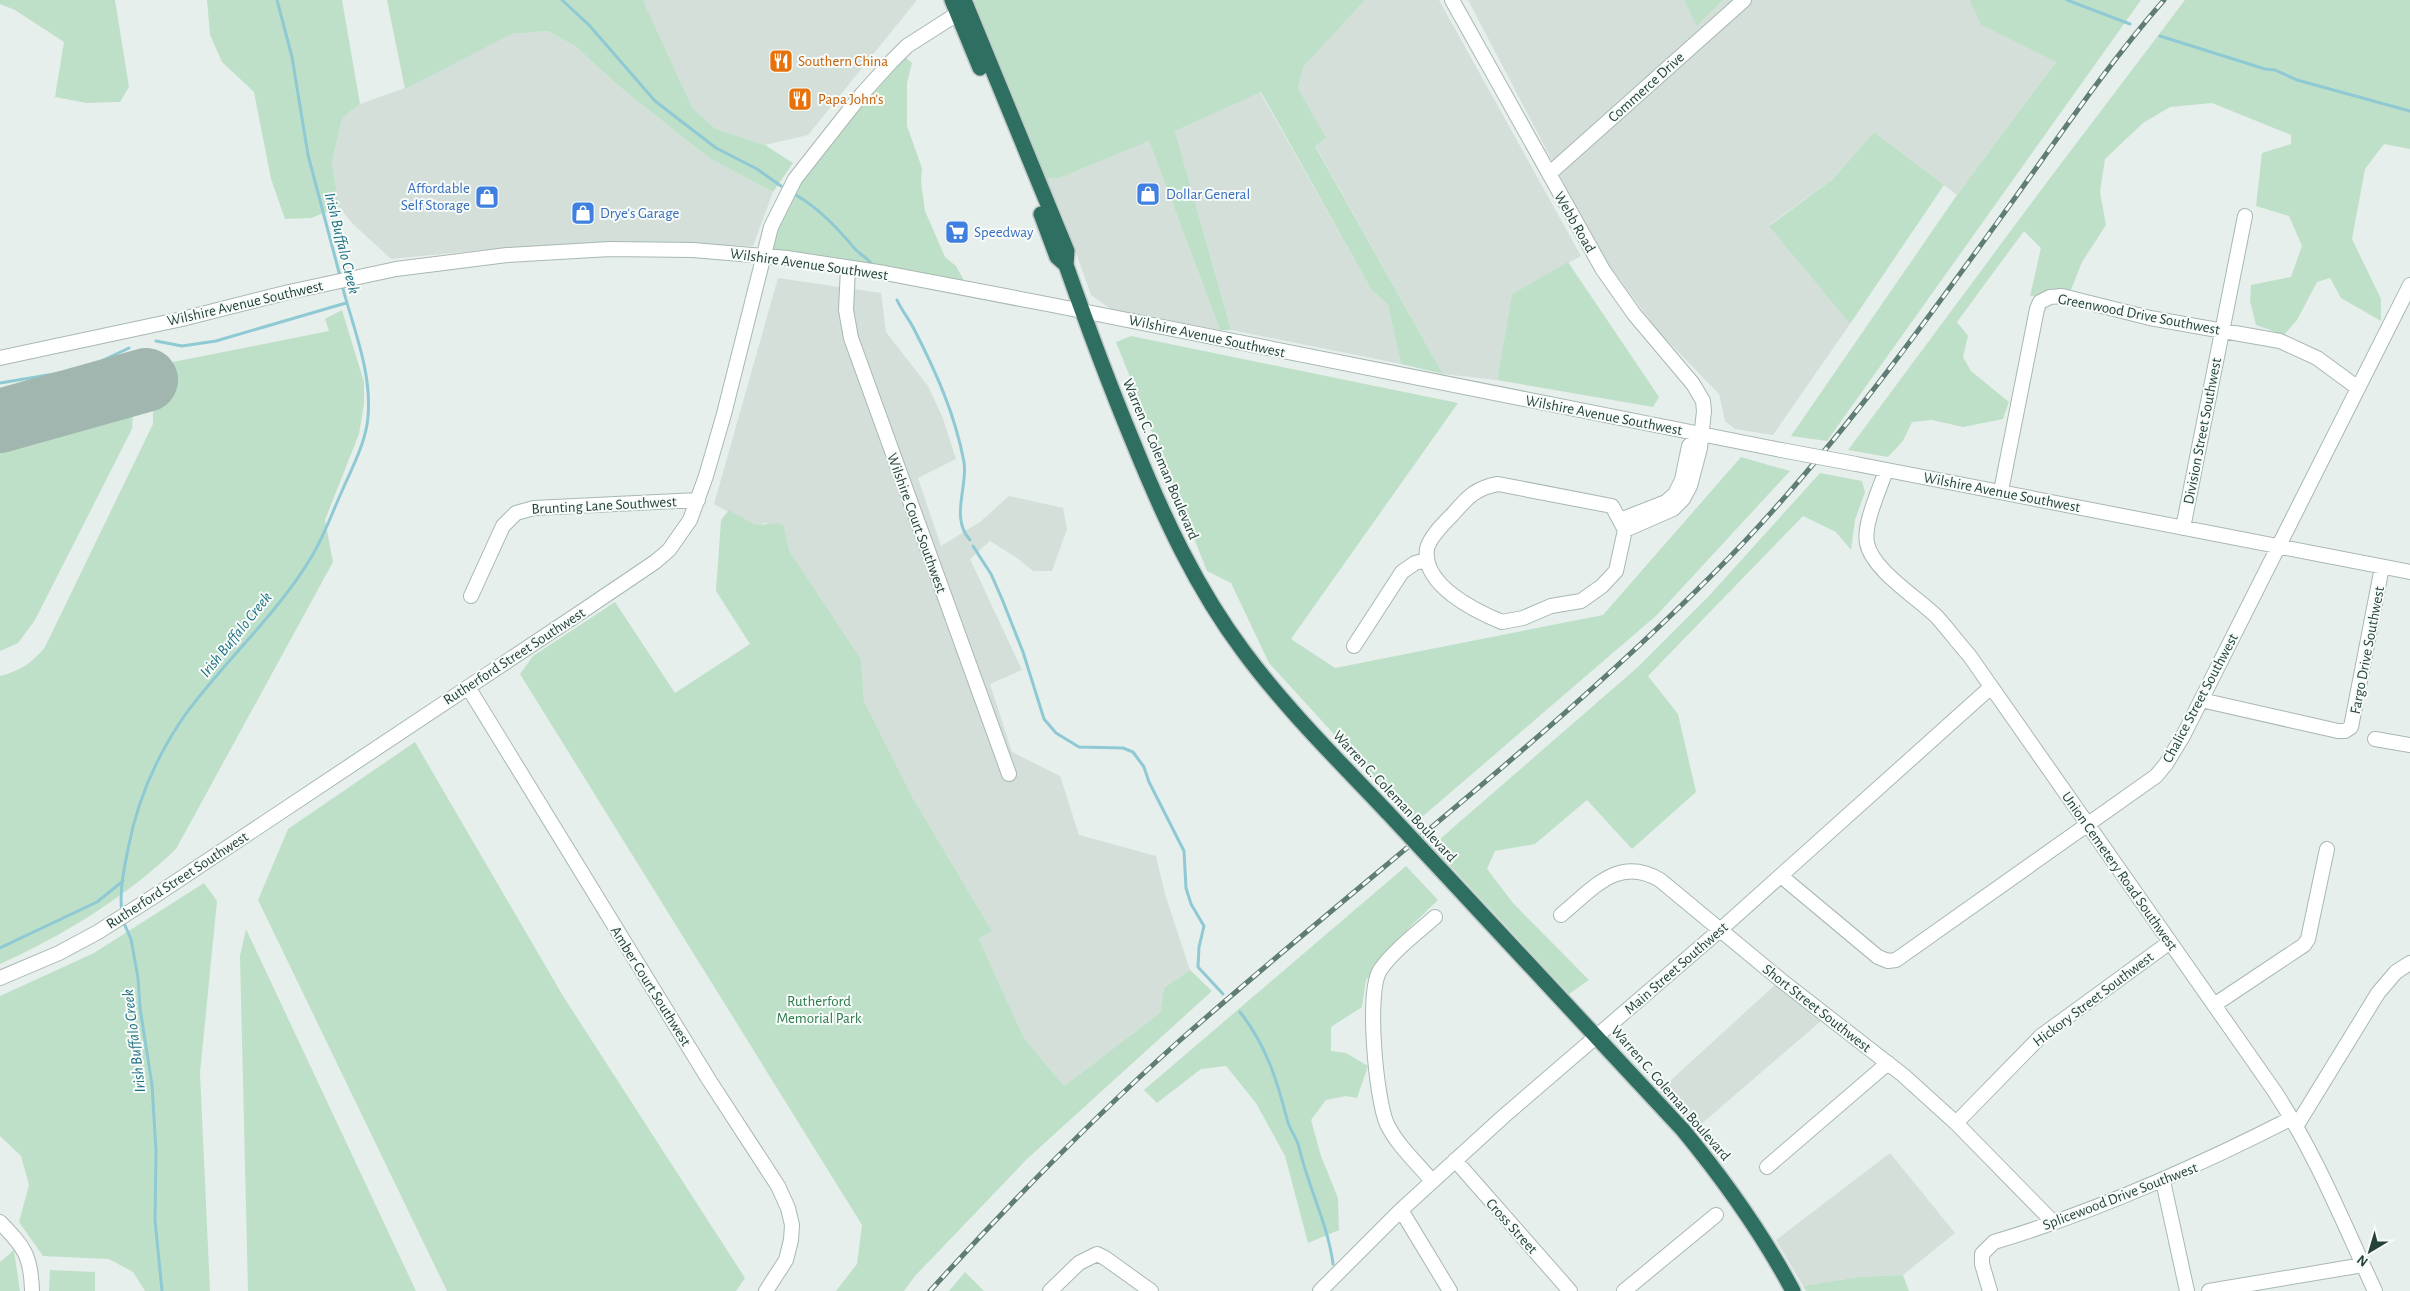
<svg xmlns="http://www.w3.org/2000/svg" width="2410" height="1291" font-family="'Alegreya Sans',sans-serif">
	<rect width="100%" height="100%" fill="#e6efeb"/>
	<!-- built -->
	<path fill="#d4dfda" d="M643,0H917L808,135L765,145L716,129L693,109Z
		M1365,0H1439L1581,256L1512,294L1497,380L1443,374L1315,145L1325,139L1298,88L1302,67Z
		M1468,0H1684L1698,25L1723,0H1969L1981,25L2056,62L1957,195L1874,132L1833,179L1769,225L1850,324L1773,435L1735,429L1725,421L1719,394L1658,331L1611,268L1579,212Z
		M548,31L575,46L621,88L709,158L773,192L753,246L650,243L483,250L391,259L353,224L339,207L332,163L342,118L360,104L405,88L512,34Z
		M1260,92L1371,289L1388,305L1401,364L1231,330L1175,131Z
		M1149,141L1220,330L1111,309L1091,295L1064,219L1046,179L1060,178Z
		M778,278L881,293L886,332L928,386L942,416L956,459L918,478L941,546L980,522L1009,496L1063,508L1067,529L1052,571H1033L1017,558L990,541L970,559L1022,670L990,684L1012,752L1060,776L1079,835L1156,856L1165,894L1190,970L1164,988L1160,1013L1064,1086L1024,1038L979,939L992,931L913,798L864,701L861,659L789,550L784,526L764,523L755,526L714,504Z
		M1776,984L1821,1021L1693,1131L1659,1091Z
		M1890,1153L1955,1233L1903,1275L1858,1277L1803,1286L1776,1240Z"/>
	<!-- green -->
	<path fill="#bfe0c8" d="M0,0H115L129,87L120,102L87,103L55,97L64,42L15,10L0,4Z
		M207,0H342L360,104L342,118L332,163L339,207L311,218L285,219L271,179L254,92L222,62L210,35Z
		M387,0H643L693,109L716,129L765,145L793,163L773,192L709,158L621,88L575,46L548,31L512,34L405,89Z
		M976,0H1365L1303,67L1298,88L1326,138L1315,146L1443,374L1401,364L1388,305L1371,289L1261,92L1175,131L1231,330H1220L1149,141L1060,178L1046,179L971,2Z
		M1684,0H1723L1697,26Z
		M1969,0H2141L1827,441L1791,436L1957,195L2056,62L1981,25Z
		M2185,0H2410V149L2384,144L2365,169L2352,239L2381,299V321L2341,298L2330,278L2317,282L2297,320L2284,335L2256,325L2250,301L2251,285L2291,277L2302,246L2289,216L2256,206L2262,153L2291,144V135L2212,103L2170,107L2143,123L2105,159L2100,192L2106,225L2082,262L2069,295L2030,296L2041,248L2024,231L1957,322L1968,336L1963,357L1971,371L2009,402L2003,419L1963,427L1932,420L1912,422L1903,441L1888,457L1848,450L2044,186Z
		M905,57L912,63L907,83V126L922,168L921,182L925,211L945,257L956,266L966,284L773,249C777,232 781,214 791,198C822,147 866,103 905,57Z
		M1874,132L1944,185L1850,324L1769,226L1833,179Z
		M1568,262L1659,397L1653,407L1497,380L1512,294Z
		M342,310L364,382V404L359,434L325,520L333,562L176,849C126,897 64,935 0,964V676C20,671 32,663 45,647L153,424V366L329,331L325,319Z
		M1131,336L1458,403L1291,639L1335,668L1603,615L1741,457L1790,471L1657,615L1415,823L1269,663L1231,583L1207,571L1116,342Z
		M134,398L132,429L35,620L18,643L0,651V437Z
		M1820,473L1862,481L1865,492L1855,520L1851,550L1836,532L1803,516L1648,676L1678,714L1696,792L1632,849L1587,800L1535,844L1495,851L1487,869L1513,903L1589,980L1569,994L1432,846L1639,666L1708,597Z
		M729,510L755,525L778,523L784,526L789,550L861,659L864,701L913,798L992,931L979,939L1024,1038L1064,1086L1160,1013L1164,988L1190,970L1212,991L1027,1159L915,1276L904,1291H836L857,1264L862,1225L520,674L533,656L615,602L675,693L750,644L716,591L721,520Z
		M415,742L563,996L745,1278L736,1291H447L258,900L288,829Z
		M1406,866L1438,900L1409,928L1366,980L1362,1007L1331,1027V1051L1346,1053L1368,1066L1357,1098L1346,1096L1326,1100L1311,1120L1321,1156L1338,1198L1339,1230L1308,1243L1285,1156L1256,1103L1226,1066L1201,1069L1157,1103L1144,1090Z
		M204,883L217,901L200,1073L210,1291H145L133,1272L109,1259L43,1256L19,1222L29,1185L21,1156L0,1136V996L94,953Z
		M246,929L416,1291H248L240,956Z
		M14,1250L20,1291H0V1262Z
		M50,1270L95,1272V1291H49Z
		M965,1272L984,1291H949Z
		M1903,1275L1909,1291H1806L1803,1286L1858,1277Z"/>
	<g fill="none" stroke-linecap="round" stroke-linejoin="round">
		<!-- stream -->
		<path stroke="#8ec9d4" stroke-width="3" d="M277,0L292,57L308,155L340,276
			M562,0L589,25L655,101L716,148L757,169L781,186
			M2067,0L2130,24
			M2160,36L2265,69L2275,70L2297,80L2410,111
			M796,195C820,209 839,230 856,250C861,255 867,258 871,263
			M897,300C902,311 909,319 914,329C936,372 955,414 964,462C968,487 950,518 970,540
			M156,341L182,346L216,341L346,303
			M0,383L66,372L95,364L129,348
			M973,546L991,574L1002,599L1023,652L1044,719L1056,733L1079,747L1123,748L1133,752L1144,767L1149,782L1184,851L1186,888L1191,904L1204,926L1199,947L1198,967L1223,994
			M122,912C119,893 124,869 128,849C137,802 157,755 185,715C225,660 277,615 312,556C324,536 332,513 342,491C352,468 366,442 368,417C372,371 353,328 342,285
			M123,921L131,939L138,978L140,1008L152,1085L156,1151L155,1220L162,1291
			M0,948L97,902L123,881
			M1240,1012C1266,1045 1277,1080 1287,1119C1289,1129 1297,1138 1299,1147C1308,1187 1328,1224 1333,1264"/>
		<!-- runway -->
		<path stroke="#a2b6b0" stroke-width="64" d="M0,421L146,380"/>
		<!-- minor casing -->
		<g stroke="#a8b8b2" stroke-width="16">
			<path id="minor" d="M1452,0L1603,270L1634,314L1693,384L1703,401L1704,411L1700,448L1690,486L1683,499L1673,509L1625,530
				M1549,174L1744,0
				M848,268L846,310L851,338L1009,774
				M0,358L182,319L289,292L396,269L507,255L610,249L693,250L787,258L885,273L1052,305L1781,450
				M1856,464L2410,572
				M1886,470C1880,489 1863,524 1867,543C1872,570 1918,598 1937,617C1948,629 1958,643 1969,655L2273,1089C2315,1152 2343,1222 2375,1291
				M1498,484L1612,506L1625,530L1616,571L1602,586L1581,601L1551,606L1523,618L1502,622C1475,611 1422,585 1427,549C1429,538 1444,523 1452,515C1467,498 1475,488 1498,484Z
				M2001,491L2037,309L2040,302L2050,297L2062,296L2150,318L2280,341L2317,358L2358,388
				M1620,520L1666,502L1675,494L1682,480L1689,446L1701,434
				M2183,528L2245,216
				M471,596L503,526L516,513L534,508L698,500
				M1354,646L1402,572L1415,563L1427,560
				M468,687L709,1080L778,1186L788,1208L792,1225L791,1240L786,1260L766,1291
				M2201,700L2338,731H2345L2351,727L2382,567
				M2375,739L2410,745
				M1781,876L1878,957L1888,961L1896,960L2156,776L2166,764L2183,736L2410,285
				M1561,915C1593,889 1618,855 1660,880L1782,981L1903,1075L1956,1123L2053,1222
				M0,978L59,953L98,932L153,897L584,610L655,562L669,550L690,520L706,476L724,414L771,227L795,179L862,94L891,62L907,46L957,14
				M2214,1005L2304,945L2308,939L2327,849
				M1956,1123L2041,1036L2170,942
				M2297,1125L2378,993L2396,972L2410,963
				M1455,1160L1570,1291
				M1767,1167L1888,1063
				M1432,1181C1417,1163 1397,1145 1387,1124C1376,1100 1366,992 1380,970C1394,950 1417,933 1435,917
				M2163,1181L2187,1291
				M1401,1210L1450,1291
				M0,1222C24,1247 31,1255 32,1291
				M1050,1291L1079,1263L1097,1254L1105,1258L1151,1291
				M1320,1291L1401,1210L1504,1116L1720,930L1991,687
				M1624,1291L1716,1215
				M1990,1291L1982,1264V1254L1994,1242C2098,1211 2196,1167 2292,1118
				M2209,1291L2363,1265"/>
		</g>
		<!-- highway casing -->
		<g stroke="#c2cac8" stroke-width="18">
			<path id="highway" d="M952,0L980,68
				M964,0L1067,251L1066,265C1087,325 1109,384 1133,442C1163,516 1196,588 1244,652C1287,710 1339,761 1388,813
				M1041,214L1057,257L1066,265
				M1444,873L1683,1130C1725,1181 1762,1233 1793,1291"/>
		</g>
		<!-- minor -->
		<use href="#minor" stroke="#fff" stroke-width="14"/>
		<!-- highway -->
		<use href="#highway" stroke="#2f6f62" stroke-width="15"/>
		<!-- rail casing -->
		<g stroke="#5f7d75" stroke-width="5">
			<path id="rail" d="M930,1291C1009,1204 1091,1120 1178,1042C1356,885 1546,742 1714,573C1824,463 1916,335 2007,209C2058,138 2107,65 2164,0"/>
		</g>
		<!-- rail -->
		<use href="#rail" stroke="#f7fbf9" stroke-width="3" stroke-dasharray="9" stroke-linecap="butt"/>
		<!-- minor-bridge casing -->
		<g stroke="#a8b8b2" stroke-width="16" stroke-linecap="butt">
			<path id="minor-bridge" d="M1781,450L1856,464"/>
		</g>
		<!-- highway-bridge casing -->
		<g stroke="#c2cac8" stroke-width="18" stroke-linecap="butt">
			<path id="highway-bridge" d="M1388,813L1444,873"/>
		</g>
		<!-- minor-bridge -->
		<use href="#minor-bridge" stroke="#fff" stroke-width="14"/>
		<!-- highway-bridge -->
		<use href="#highway-bridge" stroke="#2f6f62" stroke-width="15"/>
	</g>
	<!-- icons -->
	<defs>
		<g id="restaurant-square" transform="scale(1.25)"><rect x="-9" y="-9" width="18" height="18" rx="4" fill="#e8710a" stroke="#f7fbf9"/><path d="M-5-6h1v4h1v-4h1v4h1v-4h1v5L-1.5 .5V6h-2V.5L-5-1ZM5-6V6H3V1.5H1.5Q1.5-4 5-6Z" fill="#fff"/></g>
		<g id="shop-square" transform="scale(1.25)"><rect x="-9" y="-9" width="18" height="18" rx="4" fill="#3f7fe0" stroke="#f7fbf9"/><path d="M-5-2.5h2.3a2.7 3.5 0 0 1 5.4 0H5L5.5 6h-11ZM-1.5-2.5h3a1.5 2.3 0 0 0-3 0Z" fill="#fff"/></g>
		<g id="supermarket-square" transform="scale(1.25)"><rect x="-9" y="-9" width="18" height="18" rx="4" fill="#3f7fe0" stroke="#f7fbf9"/><path d="M-6-5.5h2.5l.6 2H6L4.5 2H-2.5L-4.4-4H-6ZM-1.5 3.2a1.3 1.3 0 1 0 .1 0ZM3 3.2a1.3 1.3 0 1 0 .1 0Z" fill="#fff"/></g>
	</defs>
	<g fill-rule="evenodd">
		<use href="#restaurant-square" x="781" y="61"/>
		<use href="#restaurant-square" x="800" y="99"/>
		<use href="#shop-square" x="1148" y="194"/>
		<use href="#shop-square" x="487" y="197"/>
		<use href="#shop-square" x="583" y="213"/>
		<use href="#supermarket-square" x="957" y="232"/>
	</g>
	<g text-anchor="middle" stroke-width="4" stroke-linejoin="round" paint-order="stroke">
		<!-- food labels -->
		<g font-size="15" fill="#c56008" stroke="#f7fbf9" text-anchor="start">
			<text x="798" y="66">Southern China</text>
			<text x="818" y="104">Papa John's</text>
		</g>
		<!-- street labels -->
		<g font-size="15" fill="#24423a" stroke="#f7fbf9">
			<text transform="translate(1646 87) rotate(-42)" y="5">Commerce Drive</text>
			<text transform="translate(1575 222) rotate(60)" y="5">Webb Road</text>
			<text transform="translate(809 264) rotate(8)" y="5">Wilshire Avenue Southwest</text>
			<text transform="translate(245 303) rotate(-13)" y="5">Wilshire Avenue Southwest</text>
			<text transform="translate(2139 314) rotate(11)" y="5">Greenwood Drive Southwest</text>
			<text transform="translate(1207 336) rotate(12)" y="5">Wilshire Avenue Southwest</text>
			<text transform="translate(1604 415) rotate(11)" y="5">Wilshire Avenue Southwest</text>
			<text transform="translate(2202 431) rotate(-79)" y="5">Division Street Southwest</text>
			<text transform="translate(1161 459) rotate(67)" y="5">Warren C. Coleman Boulevard</text>
			<text transform="translate(2002 492) rotate(11)" y="5">Wilshire Avenue Southwest</text>
			<text transform="translate(604 505) rotate(-3)" y="5">Brunting Lane Southwest</text>
			<text transform="translate(917 523) rotate(70)" y="5">Wilshire Court Southwest</text>
			<text transform="translate(2367 650) rotate(-79)" y="5">Fargo Drive Southwest</text>
			<text transform="translate(514 656) rotate(-33)" y="5">Rutherford Street Southwest</text>
			<text transform="translate(2200 698) rotate(-62)" y="5">Chalice Street Southwest</text>
			<text transform="translate(1395 796) rotate(47)" y="5">Warren C. Coleman Boulevard</text>
			<text transform="translate(2120 871) rotate(55)" y="5">Union Cemetery Road Southwest</text>
			<text transform="translate(177 880) rotate(-33)" y="5">Rutherford Street Southwest</text>
			<text transform="translate(1676 968) rotate(-41)" y="5">Main Street Southwest</text>
			<text transform="translate(651 986) rotate(58)" y="5">Amber Court Southwest</text>
			<text transform="translate(2093 999) rotate(-37)" y="5">Hickory Street Southwest</text>
			<text transform="translate(1817 1008) rotate(38)" y="5">Short Street Southwest</text>
			<text transform="translate(1671 1093) rotate(49)" y="5">Warren C. Coleman Boulevard</text>
			<text transform="translate(2120 1196) rotate(-21)" y="5">Splicewood Drive Southwest</text>
			<text transform="translate(1512 1226) rotate(48)" y="5">Cross Street</text>
		</g>
		<!-- shop labels -->
		<g font-size="15" fill="#366cbe" stroke="#f7fbf9" text-anchor="start">
			<text x="470" y="193" text-anchor="end">Affordable<tspan x="470" dy="17">Self Storage</tspan></text>
			<text x="1166" y="199">Dollar General</text>
			<text x="600" y="218">Drye's Garage</text>
			<text x="974" y="237">Speedway</text>
		</g>
		<!-- park labels -->
		<g font-size="15" fill="#2d7a4b" stroke="#f7fbf9">
			<text x="819" y="1006">Rutherford<tspan x="819" dy="17">Memorial Park</tspan></text>
		</g>
		<!-- water labels -->
		<g font-size="16" font-style="italic" fill="#1c6f80" stroke="#f7fbf9">
			<text transform="translate(343 243) rotate(76)" y="6">Irish Buffalo Creek</text>
			<text transform="translate(235 634) rotate(-51)" y="6">Irish Buffalo Creek</text>
			<text transform="translate(133 1041) rotate(-97)" y="6">Irish Buffalo Creek</text>
		</g>
	</g>
	<!-- north arrow -->
	<g transform="translate(2370 1251) rotate(218)" stroke="#f7fbf9" stroke-width="4" paint-order="stroke">
	<path d="M0-4L9 19L0 12L-9 19Z" fill="#24423a"/>
	<text y="-8" font-size="14" font-weight="bold" text-anchor="middle" fill="#24423a">N</text>
	</g>
</svg>
